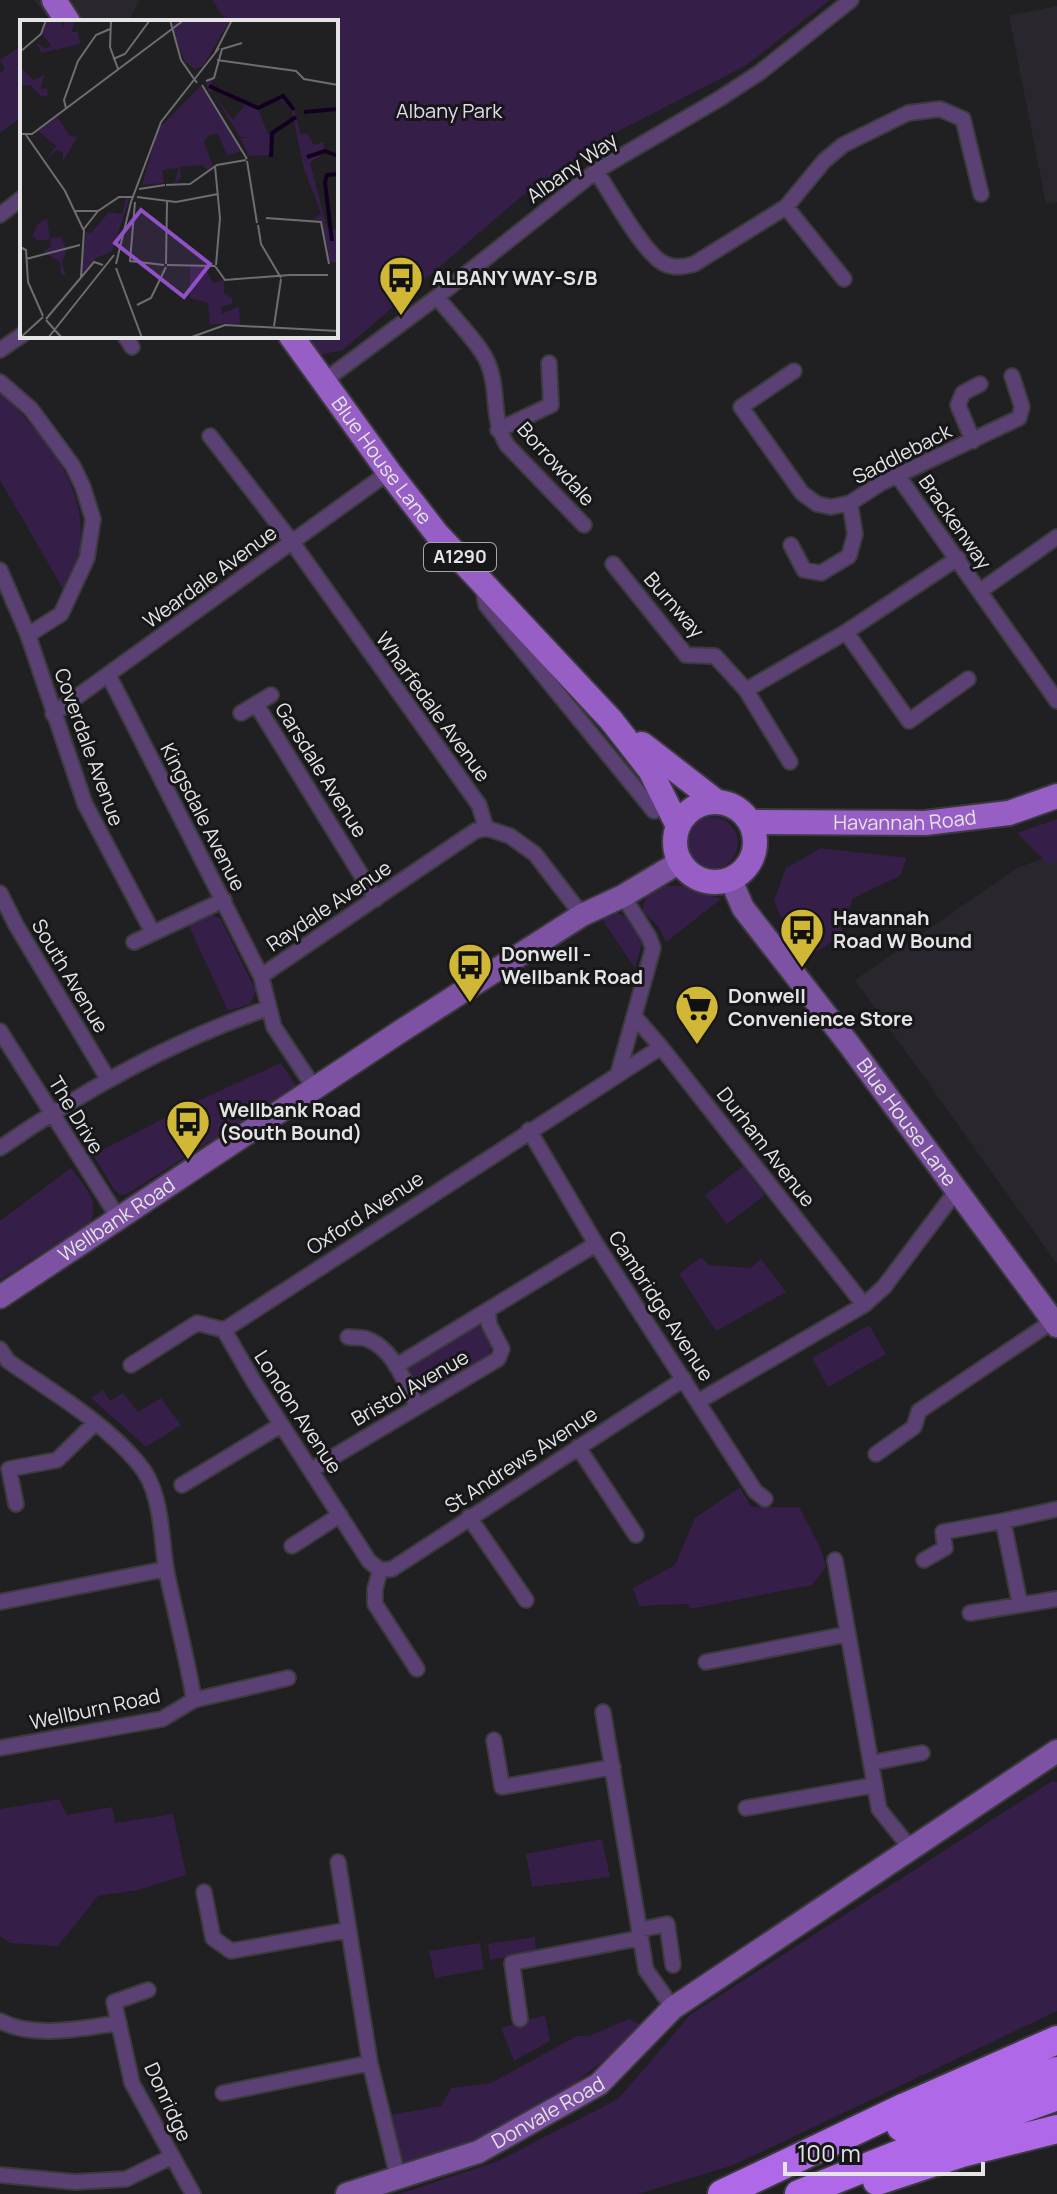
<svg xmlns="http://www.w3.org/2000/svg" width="1057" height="2194" font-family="Manrope,sans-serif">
	<rect width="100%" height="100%" fill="#201f21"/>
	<!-- built -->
	<path fill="#2a262e" d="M34,0H140L128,22H51Z
		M1057,6V202L1046,204L1009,16Z
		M1057,853V1264L855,980L1017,868Z"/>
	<!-- green -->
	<path fill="#351e48" d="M212,0H830L745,66L611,135L522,196L343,350L319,355L304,336H336V22H221L225,19Z
		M22,45V117L0,133V73L5,69L0,60Z
		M0,391C42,435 88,482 80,548C78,561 68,576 63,589L0,480Z
		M686 843a26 26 0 1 1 52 0a26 26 0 1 1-52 0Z
		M1057,819V861L1048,864L1017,833Z
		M821,848L907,858L900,876L853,898L840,936L810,956L792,941L774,901L786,868Z
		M665,886H684L721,899L666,942L658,926L643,912C642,896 653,892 665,886Z
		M609,909L625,916L643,939L635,968L599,915Z
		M212,915L220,918L256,991L250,1004L228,1011L189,926Z
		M281,1063L296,1086L129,1193L121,1195L115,1191L93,1155L195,1102Z
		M743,1166L765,1195L727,1224L705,1195Z
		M71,1168C84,1186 101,1200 90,1222L0,1280V1221Z
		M701,1257L709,1265L750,1268L761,1259L786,1292L716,1331L679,1274Z
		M476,1325L480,1327L492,1346L486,1360L426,1399L420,1397L406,1371L410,1364Z
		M869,1325L886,1354L828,1387L812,1358Z
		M103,1390L110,1401L123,1393L138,1412L161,1398L181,1425L146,1447L91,1398Z
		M740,1487L751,1507H799L821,1549L826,1567L812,1585L690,1609L688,1604L639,1606L633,1588L675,1565L695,1518Z
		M1052,1781L1057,1782V2011L734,2165L638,2194H399L498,2161L618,2099L691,2014Z
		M59,1799L67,1815L112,1807L115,1823L173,1814L186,1875L138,1890L98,1896L58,1946L10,1943L0,1936V1809Z
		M602,1839L610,1877L532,1887L526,1854Z
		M535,1937L536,1952L490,1960L488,1944Z
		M480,1943L484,1969L435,1978L429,1951Z
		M545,2015L550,2041L514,2061L501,2028Z
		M629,2019L644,2026C592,2071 538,2116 475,2144C453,2154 428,2160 404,2168L390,2115L441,2106L451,2088L491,2083L577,2036H589Z"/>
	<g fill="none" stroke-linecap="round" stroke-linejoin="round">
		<!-- street casing -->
		<g stroke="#3b3a3c" stroke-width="18">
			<path id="street" d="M596,171C610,192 643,252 663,263C673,269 684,267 694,264L786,207L824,161L843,145L908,113L940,109L963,119L981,194
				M786,207L844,279
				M0,215L22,198
				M437,297C450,314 479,343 487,361C500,390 490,417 507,445L584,525
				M125,336L132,347
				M0,350L22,335
				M794,371L741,407L802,493L817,504L831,507L850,503L881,483L1019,418L1022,407L1012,376
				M324,381L437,297L596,171L719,99L759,73L851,0
				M0,382L31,409L73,466L83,487L93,519L87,558L61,614L28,635
				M498,430L551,405L549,363
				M210,436L292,542L479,805L486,828
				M973,441L958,405L963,393L980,384
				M898,476L1057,701
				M791,545L804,570L821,573L849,556L855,534L850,503
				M613,564L686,655L715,656L746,690L790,762
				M0,570L28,635L85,804L153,933
				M483,588L486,605L654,811
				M980,591L1057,537
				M846,632L909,721L968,679
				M109,676L261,976
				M746,690L846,632L958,558
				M256,704L376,899
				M241,713L271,695
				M53,714L389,472
				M486,828L510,836L535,854L582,915
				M0,893L16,925L108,1079
				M134,942L224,900
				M634,1016L661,1047L864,1305
				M0,1031L119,1219
				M618,1074L653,948L649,937L623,896
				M315,1089L274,1027L261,976L475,831L486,828
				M529,1130L596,1244L755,1491L765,1499
				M0,1148C84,1090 172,1040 269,1008
				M224,1330L254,1382L369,1561L380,1570L375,1589V1604L417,1669
				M348,1337C354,1338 362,1337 367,1339C393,1348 406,1384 417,1406
				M0,1349L8,1361C52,1392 103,1421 138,1463C164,1493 160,1538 167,1574C176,1616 187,1658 194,1700L162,1719L0,1748
				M131,1365L197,1323L224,1330L661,1047
				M396,1366L488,1310
				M699,1401L864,1305L884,1287L957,1190
				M578,1447L636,1535
				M876,1454L914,1427L919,1411L1053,1321
				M311,1470L498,1359L502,1349L489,1324L488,1310L596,1244
				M182,1485L281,1425
				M16,1504L9,1469L57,1460L95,1423
				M469,1517L526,1600
				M292,1546L340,1515
				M835,1560L879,1809L911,1849
				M924,1560L945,1548L943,1532L1003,1521
				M380,1570L392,1569L684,1379
				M0,1602L166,1569
				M1020,1604L1003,1521L1057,1509
				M970,1613L1057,1599
				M706,1662L848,1634
				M194,1700L288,1678
				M603,1712L646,1970L673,2008
				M494,1740L502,1787L613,1767
				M871,1763L922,1753
				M746,1808L875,1785
				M338,1862L370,2063L398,2178
				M204,1892L213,1938L231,1951L348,1930
				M639,1930L667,1924L673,1965
				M148,1990L114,2002L132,2083L193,2194
				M520,2019L512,1963L640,1938
				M0,2021C34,2039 82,2028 119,2023
				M223,2093L370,2063
				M0,2175L75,2182L126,2179L171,2157"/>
		</g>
		<!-- secondary casing -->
		<g stroke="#3b3a3c" stroke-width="26">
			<g id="secondary">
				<path id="s1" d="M731,880L743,908L848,1043L1057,1326"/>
				<path id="s2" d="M0,1297L401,1031L582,915L623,896L680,862"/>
				<path id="s3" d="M347,2194L478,2152L599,2084L673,2008L1057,1751"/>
			</g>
		</g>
		<!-- primary casing -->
		<g stroke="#3b3a3c" stroke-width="28">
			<g id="primary">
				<path d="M54,0L68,22"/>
				<path id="s4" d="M291,336L389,472L437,534L611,720L650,770L678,826"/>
				<path d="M642,744L717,802"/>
				<circle cx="715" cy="842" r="40"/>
				<path id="s5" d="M751,822L925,823L1009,813L1057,796"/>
			</g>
		</g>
		<!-- highway casing -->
		<g stroke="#3b3a3c" stroke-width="32">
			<path id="highway" d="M901,2127L1057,2071
				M877,2181L962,2153L1057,2129
				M722,2194L905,2107L1057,2040
				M799,2194L917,2147L1057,2096"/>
		</g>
		<!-- street -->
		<use href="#street" stroke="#5b4173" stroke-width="14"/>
		<!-- secondary -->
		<use href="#secondary" stroke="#7d52a2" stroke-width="22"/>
		<!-- primary -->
		<use href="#primary" stroke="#975ec6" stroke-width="24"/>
		<!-- highway -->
		<use href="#highway" stroke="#af69e8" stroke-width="28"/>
	</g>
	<!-- icons -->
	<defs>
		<g id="bus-pin" transform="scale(2.3)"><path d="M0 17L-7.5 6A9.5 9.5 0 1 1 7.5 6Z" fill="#d1b736" stroke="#171618"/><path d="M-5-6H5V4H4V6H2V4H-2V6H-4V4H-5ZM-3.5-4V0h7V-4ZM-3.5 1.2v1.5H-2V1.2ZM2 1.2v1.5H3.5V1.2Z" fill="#111"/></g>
		<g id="supermarket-pin" transform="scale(2.3)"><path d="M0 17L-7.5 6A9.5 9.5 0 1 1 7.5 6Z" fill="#d1b736" stroke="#171618"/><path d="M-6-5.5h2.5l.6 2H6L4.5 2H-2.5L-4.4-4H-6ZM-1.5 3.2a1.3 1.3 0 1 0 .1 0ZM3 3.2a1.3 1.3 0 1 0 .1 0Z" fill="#111"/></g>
	</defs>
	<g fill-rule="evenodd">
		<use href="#bus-pin" x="401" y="278"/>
		<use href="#bus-pin" x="802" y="930"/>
		<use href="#bus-pin" x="470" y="965"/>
		<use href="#supermarket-pin" x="697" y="1007"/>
		<use href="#bus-pin" x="188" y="1122"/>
	</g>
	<g text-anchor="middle" stroke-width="6" stroke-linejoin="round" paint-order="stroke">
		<!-- shield labels -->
		<rect fill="#171618" stroke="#a6a6a8" stroke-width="2" x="424" y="543" width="72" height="28" rx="6"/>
		<g font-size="18" font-weight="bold" fill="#e4e3e5">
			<text x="460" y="563">A1290</text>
		</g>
		<!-- park labels -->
		<g font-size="20" fill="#e3d8ee" stroke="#171618">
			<text x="449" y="118">Albany Park</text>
		</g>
		<!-- street labels -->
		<g font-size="20" fill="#e4e3e5" stroke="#171618">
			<text transform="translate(572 168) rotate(-35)" y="7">Albany Way</text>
			<text transform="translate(902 454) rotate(-27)" y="7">Saddleback</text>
			<text dy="7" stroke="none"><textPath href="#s4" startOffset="154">Blue House Lane</textPath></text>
			<text transform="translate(556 464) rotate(48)" y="7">Borrowdale</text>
			<text transform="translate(955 522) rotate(55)" y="7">Brackenway</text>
			<text transform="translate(210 577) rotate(-36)" y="7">Weardale Avenue</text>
			<text transform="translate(674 605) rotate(49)" y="7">Burnway</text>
			<text transform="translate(433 707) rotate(54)" y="7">Wharfedale Avenue</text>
			<text transform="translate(89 747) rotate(70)" y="7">Coverdale Avenue</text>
			<text transform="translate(321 770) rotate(58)" y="7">Garsdale Avenue</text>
			<text transform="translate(203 817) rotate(63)" y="7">Kingsdale Avenue</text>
			<text dy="7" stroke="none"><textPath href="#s5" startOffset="154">Havannah Road</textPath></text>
			<text transform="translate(329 906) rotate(-34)" y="7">Raydale Avenue</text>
			<text transform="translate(70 976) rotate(59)" y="7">South Avenue</text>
			<text transform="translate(76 1115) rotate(59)" y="7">The Drive</text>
			<text dy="7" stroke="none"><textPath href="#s1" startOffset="300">Blue House Lane</textPath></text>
			<text transform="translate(766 1147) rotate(52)" y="7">Durham Avenue</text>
			<text transform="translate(365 1213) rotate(-33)" y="7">Oxford Avenue</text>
			<text dy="7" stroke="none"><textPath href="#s2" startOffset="140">Wellbank Road</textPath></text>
			<text transform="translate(661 1306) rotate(57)" y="7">Cambridge Avenue</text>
			<text transform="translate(410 1388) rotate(-30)" y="7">Bristol Avenue</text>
			<text transform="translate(298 1412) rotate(57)" y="7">London Avenue</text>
			<text transform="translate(521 1460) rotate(-33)" y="7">St Andrews Avenue</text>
			<text transform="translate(95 1709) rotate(-12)" y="7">Wellburn Road</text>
			<text transform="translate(168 2102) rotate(65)" y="7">Donridge</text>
			<text dy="7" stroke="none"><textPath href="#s3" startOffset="218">Donvale Road</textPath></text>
		</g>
		<!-- poi labels -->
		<g font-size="20" font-weight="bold" fill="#e4e3e5" stroke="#171618" text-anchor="start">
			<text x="432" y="285">ALBANY WAY-S/B</text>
			<text x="833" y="925">Havannah<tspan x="833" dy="23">Road W Bound</tspan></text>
			<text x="501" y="961">Donwell -<tspan x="501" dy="23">Wellbank Road</tspan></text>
			<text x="728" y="1003">Donwell<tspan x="728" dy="23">Convenience Store</tspan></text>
			<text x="219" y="1117">Wellbank Road<tspan x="219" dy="23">(South Bound)</tspan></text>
		</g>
	</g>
	<!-- overview -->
	<g transform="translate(20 20)">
		<rect width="318" height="318" fill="#201f21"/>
		<path d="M27,0H41L43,7L45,0L54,2L52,12H58L60,24L21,33L16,22L25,29L31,26L22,13ZM165,0H210L183,46L175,49L165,42L150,5ZM0,46L13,60L24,55L21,69L27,68L28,75L21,77L10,65H0ZM196,56L189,66L202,69L238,89L248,114L253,113L252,135L229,136L220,118H230L220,117L192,72L213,100L225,85L197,68L189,72L186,63ZM181,66L222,131L207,135L198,114L189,115L184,122L193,146L188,150L183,145L160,147L161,157L154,165L159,148L147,149L142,151L144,163L122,165L139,108ZM264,76L274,89L281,115L287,113L294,125L304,122L303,134L290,143L307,207L318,210V242H310L302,201L294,199L301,193L284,149L272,92L262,80H249ZM37,97L51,117L58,116L43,141V133L36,130L24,143L36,126L18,111ZM106,177H110L92,231L75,239L61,255L66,212L71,213L89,192L102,194ZM27,198L30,218L41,217L47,230L42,243L46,257L41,254L40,242L23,232L31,226L30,219L18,221L12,216L18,204ZM170,246H184L193,263L204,260V274L212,278V284L201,287L202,294L219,286L220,304H190L188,283L170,278Z" fill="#351e48"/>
		<path fill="none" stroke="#120021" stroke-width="4" d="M189,66L238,88L263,76L274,90M284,92L318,89M251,137L252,113L276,97M287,137L305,131L318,136M312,221L305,162L307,155L318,154"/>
		<path fill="none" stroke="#6e6d6f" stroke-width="2" d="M91,0L90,27L98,49M150,0L161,40L177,63M0,32L21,14L26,0M195,33L212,0M93,39L105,34L130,0M197,40L276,51L284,59L318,65M186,61L194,58L202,29L222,23M182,65L227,139M46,88L44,80L58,41L76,15L90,9M0,114H12L164,0M6,115L45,171L64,211L61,257M227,141L237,203M195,146L200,198L196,245M146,165L170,164L197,145L226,140M119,169L145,165M117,177L156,182L198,174M115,182L110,241L144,245M55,191H78L99,177H114M246,198L301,202L309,244M238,205L241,224L261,258M63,210L78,191M0,227L6,230L8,262L23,296M6,239L60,225M96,244L111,182L141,102L199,28M146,244L147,182M147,245L195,246M195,246L205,260L270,255M96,248L122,318M270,255H308M117,285L131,278L146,247M26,299L74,242L83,245M26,300L42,318M254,306L261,259M0,318L23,297M28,318L94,235M169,318L205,305L318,311"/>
		<path fill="#9051c7" fill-opacity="0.15" stroke="#9051c7" stroke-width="4" d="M121,190L190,244L164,277L95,223Z"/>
		<rect width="318" height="318" fill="none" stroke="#e4e3e5" stroke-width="4"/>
	</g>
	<!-- scale -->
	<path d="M785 2162v12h198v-12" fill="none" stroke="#e4e3e5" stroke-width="4"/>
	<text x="797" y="2162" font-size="24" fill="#e4e3e5" stroke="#171618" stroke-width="6" paint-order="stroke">100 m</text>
</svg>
